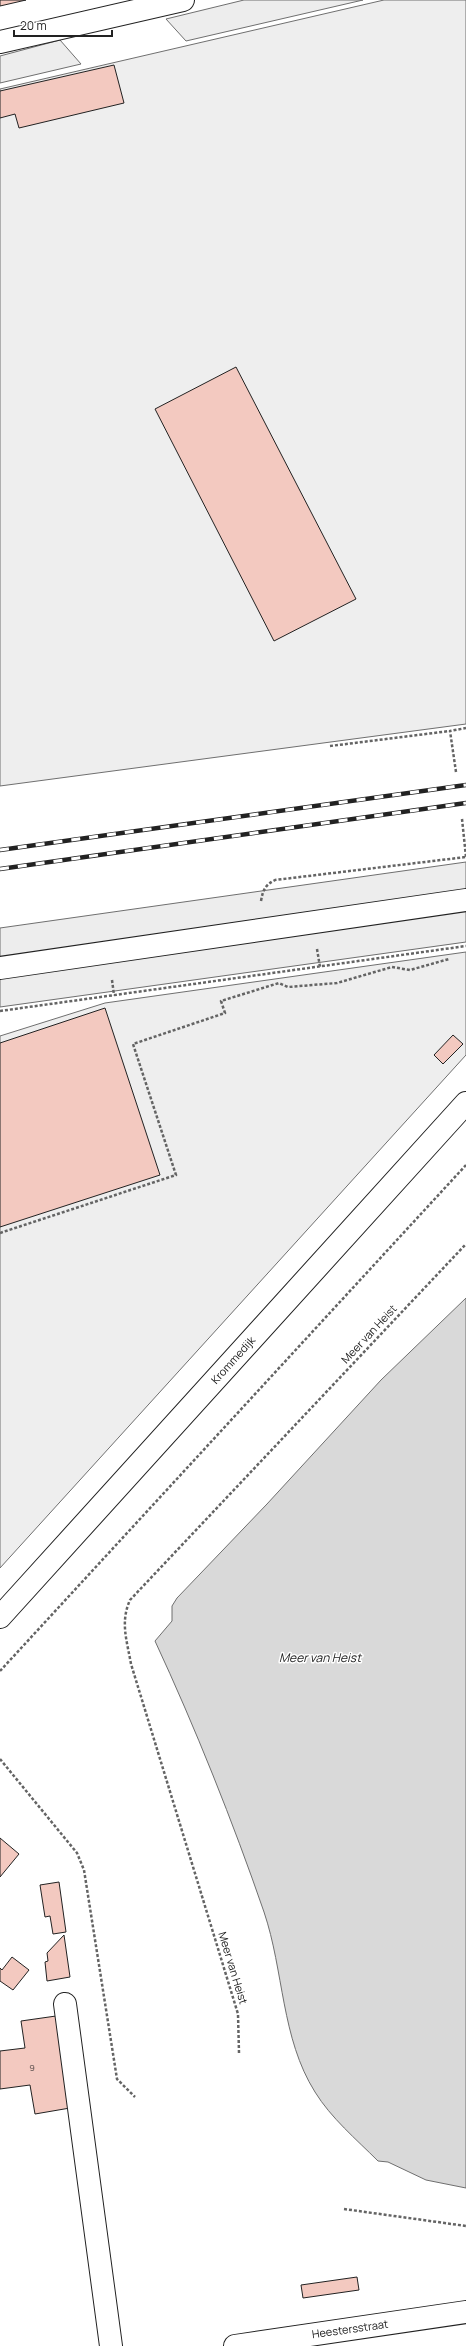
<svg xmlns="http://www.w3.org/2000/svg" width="466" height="2346" font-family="Manrope,sans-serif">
	<rect width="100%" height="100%" fill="#fff"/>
	<!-- green -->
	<path fill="#eee" stroke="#6f6f6f" d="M384,0H466V724L0,786V89Z
		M466,952V1055L0,1568V1036L105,1003Z"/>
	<!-- parking -->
	<path fill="#ededed" stroke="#6f6f6f" d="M244,0H363L186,41L166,19Z
		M60,40L81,64L0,83V56Z
		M466,862V942L0,1007V928Z"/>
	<!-- water -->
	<path fill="#d9d9d9" stroke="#6f6f6f" d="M466,1298V2188L426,2180L388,2162L378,2161C356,2139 331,2118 315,2092C281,2038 284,1971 264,1912C233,1822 195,1727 155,1641L172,1621V1606L177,1598L267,1504L381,1380Z"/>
	<!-- building -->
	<path fill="#f3c9c0" stroke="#222" d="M0,0H26L0,6Z
		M114,65L124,103L19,128L15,114L0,118V91Z
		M236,367L356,599L274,641L155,409Z
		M105,1008L160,1175L0,1227V1043Z
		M453,1035L463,1044L443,1064L434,1055Z
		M0,1838L19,1854L0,1877Z
		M59,1882L66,1932L53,1934L50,1916L45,1917L40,1885Z
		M64,1935L70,1977L47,1981L45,1962L48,1961L47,1953Z
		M12,1957L29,1970L13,1990L0,1981V1968L2,1970Z
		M56,2016L70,2108L35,2114L30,2085L0,2089V2051L25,2048L21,2021Z
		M357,2277L359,2290L303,2298L301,2285Z"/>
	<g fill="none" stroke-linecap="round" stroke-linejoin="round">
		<!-- minor casing -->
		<g stroke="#222" stroke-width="24">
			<path id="minor" d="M0,42L183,0
				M0,968L466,900
				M0,1617L466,1103
				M65,2004L111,2346
				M235,2346L466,2312"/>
		</g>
		<!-- path -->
		<path stroke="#646464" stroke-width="2.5" stroke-dasharray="3 2" stroke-linecap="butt" d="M330,746L450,731
			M456,772L450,731L466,728
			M462,819L466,857
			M261,901C263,890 265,885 275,880L466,857
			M317,949L320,967
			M112,980L114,995
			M0,1011L466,946
			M0,1233L176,1175L133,1044L225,1013L221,1001L279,983L288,987L337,983L392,967L410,970L449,959
			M0,1671L466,1165
			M0,1759L77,1853L84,1870L117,2079L135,2097
			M239,2053L238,2014L131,1664C127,1641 120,1622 130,1600L466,1244
			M344,2209L466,2226"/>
		<!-- minor -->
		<use href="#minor" stroke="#fff" stroke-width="22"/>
		<!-- rail casing -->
		<g stroke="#222" stroke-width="4.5">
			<path id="rail" d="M0,850L466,785
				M0,869L466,803"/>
		</g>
		<!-- rail -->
		<use href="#rail" stroke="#fff" stroke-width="3" stroke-dasharray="9" stroke-linecap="butt"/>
	</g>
	<g text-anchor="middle" stroke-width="3" stroke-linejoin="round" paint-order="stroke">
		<!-- number labels -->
		<g font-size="9" fill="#564c4a">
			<text x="32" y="2071">9</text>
		</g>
		<!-- street labels -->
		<g font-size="11" fill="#222" stroke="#fff">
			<text transform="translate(369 1334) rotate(-47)" y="4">Meer van Heist</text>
			<text transform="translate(233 1360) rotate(-48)" y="4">Krommedijk</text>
			<text transform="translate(233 1968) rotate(73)" y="4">Meer van Heist</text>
			<text transform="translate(350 2329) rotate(-8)" y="4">Heestersstraat</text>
		</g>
		<!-- water labels -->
		<g font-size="12" font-style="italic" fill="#222" stroke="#fff">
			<text x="320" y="1662">Meer van Heist</text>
		</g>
	</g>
	<!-- scale -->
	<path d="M14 30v6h98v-6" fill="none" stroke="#222222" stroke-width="2"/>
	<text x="20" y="30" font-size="12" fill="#222222" stroke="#ffffff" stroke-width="3" paint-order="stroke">20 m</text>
</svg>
